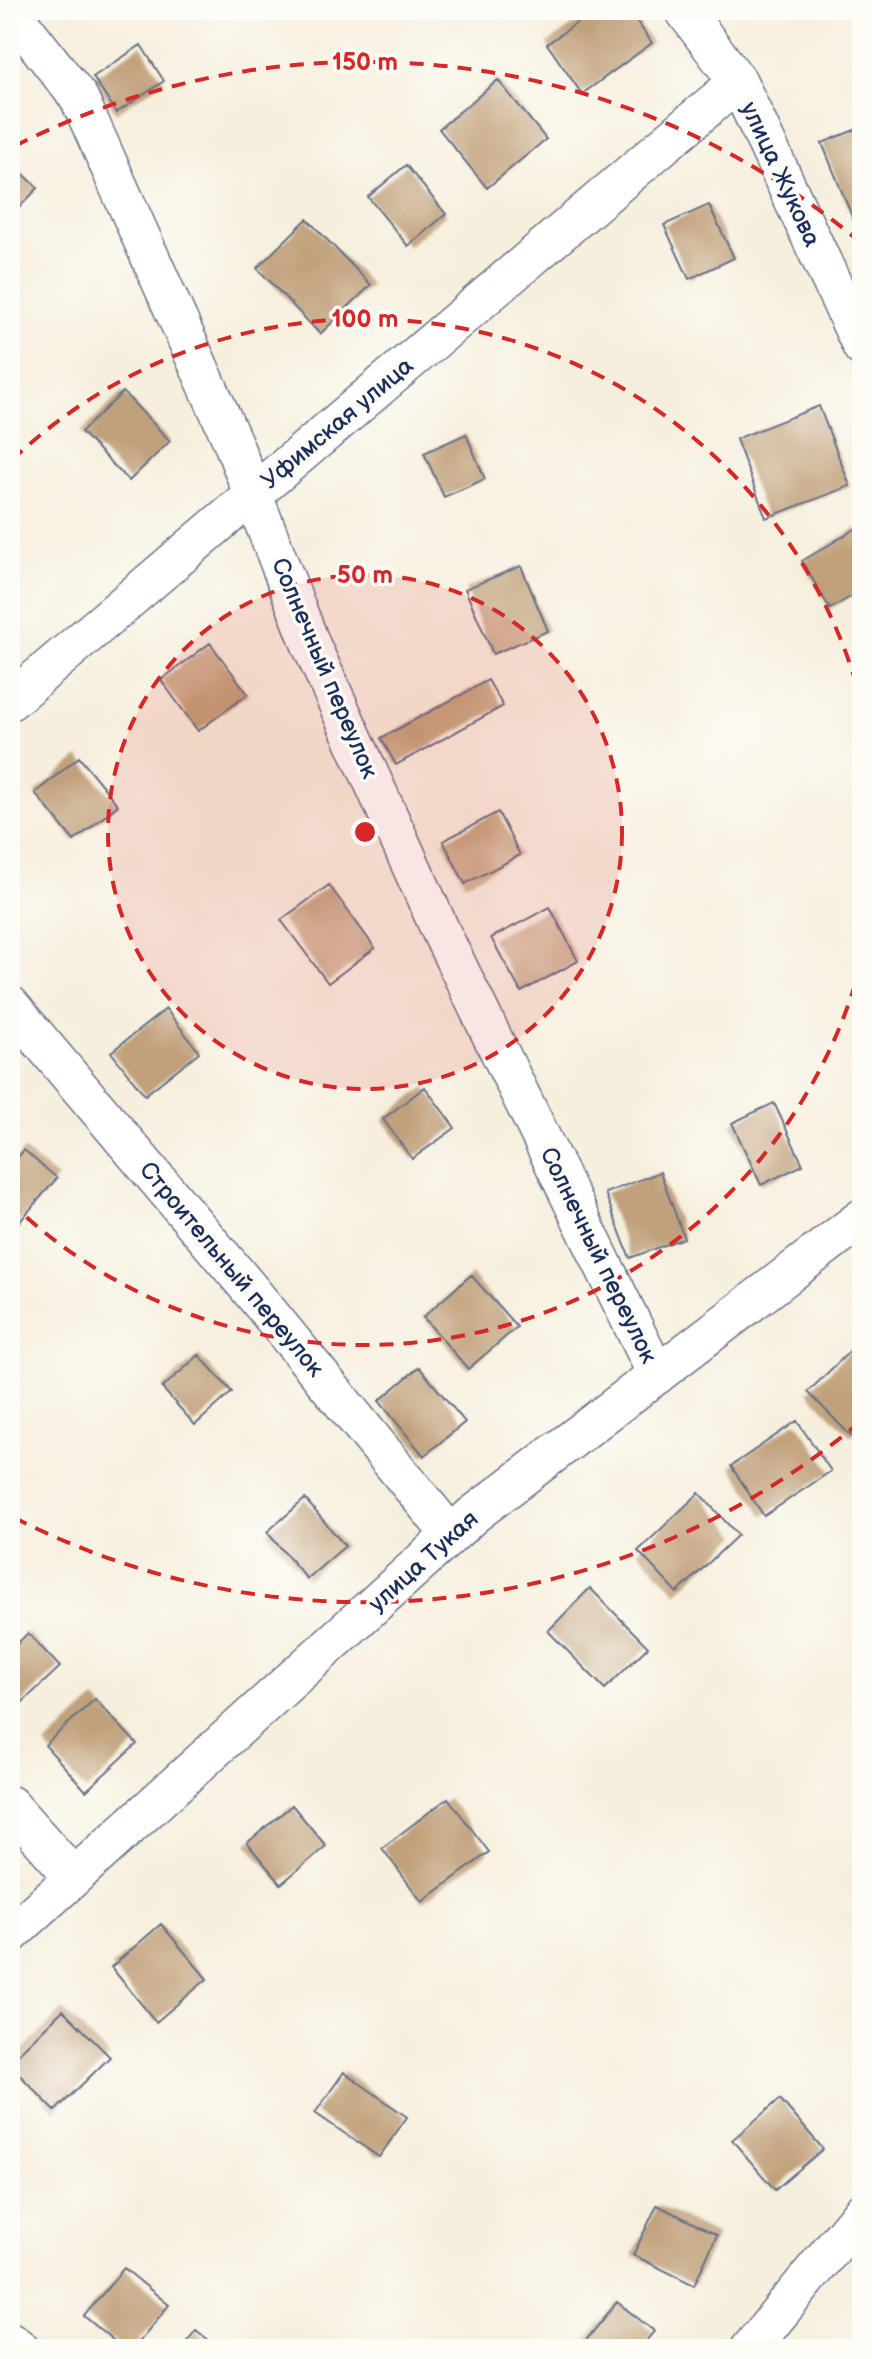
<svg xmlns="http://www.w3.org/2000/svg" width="872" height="2359" font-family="'Balsamiq Sans',sans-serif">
	<rect width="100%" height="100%" fill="#fdfcf7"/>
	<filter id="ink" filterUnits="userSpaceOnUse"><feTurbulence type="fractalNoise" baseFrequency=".0125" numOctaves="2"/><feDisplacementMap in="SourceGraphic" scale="16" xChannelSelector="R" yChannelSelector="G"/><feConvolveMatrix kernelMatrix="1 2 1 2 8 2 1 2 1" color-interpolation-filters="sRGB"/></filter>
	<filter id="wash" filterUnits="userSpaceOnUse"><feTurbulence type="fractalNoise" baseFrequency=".006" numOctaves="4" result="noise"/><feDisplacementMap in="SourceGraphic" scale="32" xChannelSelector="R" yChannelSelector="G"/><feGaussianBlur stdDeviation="1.8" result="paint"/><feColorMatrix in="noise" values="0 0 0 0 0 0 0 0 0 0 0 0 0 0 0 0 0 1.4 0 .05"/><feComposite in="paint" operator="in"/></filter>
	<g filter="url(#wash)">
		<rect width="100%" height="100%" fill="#f6efdd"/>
		<g id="blocks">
			<!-- building -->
			<path fill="#c1a17b" d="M595,10H629L652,43L582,94L547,44Z
				M141,45L164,81L116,113L93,77Z
				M498,80L546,139L487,188L439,129Z
				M862,127V241L822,143Z
				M10,161L38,188L10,217Z
				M406,165L446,214L408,246L368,197Z
				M709,205L734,258L689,279L664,225Z
				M307,219L371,285L320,334L257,268Z
				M123,392L170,441L129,481L81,432Z
				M819,406L850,486L766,518L736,439Z
				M466,434L485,479L444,497L424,453Z
				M857,528L862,536V590L830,609L802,561Z
				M521,566L548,631L493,654L465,589Z
				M210,643L248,694L198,731L161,680Z
				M488,680L503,706L396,765L381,738Z
				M79,757L118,805L74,841L35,793Z
				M498,812L520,855L465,884L443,841Z
				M329,885L375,948L328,983L281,920Z
				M550,907L578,961L521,992L491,938Z
				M166,1009L199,1052L145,1095L111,1052Z
				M425,1087L455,1128L412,1159L383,1119Z
				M774,1103L803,1165L761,1185L732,1123Z
				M24,1150L57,1178L10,1233V1166Z
				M660,1172L684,1238L630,1258L605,1193Z
				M471,1275L517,1327L468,1369L423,1317Z
				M862,1339V1425L851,1436L808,1392Z
				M199,1355L232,1392L195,1425L162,1388Z
				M419,1367L465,1422L424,1456L379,1401Z
				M797,1421L831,1471L764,1516L731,1466Z
				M699,1493L738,1535L677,1593L638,1551Z
				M305,1499L345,1546L307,1579L267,1532Z
				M590,1588L648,1647L605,1689L548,1631Z
				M28,1633L60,1667L10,1714V1651Z
				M95,1699L137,1744L86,1791L45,1745Z
				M448,1798L489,1852L422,1902L382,1848Z
				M292,1805L326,1846L281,1884L247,1843Z
				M161,1924L207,1979L156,2022L111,1967Z
				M63,2010L110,2057L55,2111L10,2065V2062Z
				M344,2072L407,2117L379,2157L315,2113Z
				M780,2099L823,2149L775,2190L732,2140Z
				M657,2205L717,2235L694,2285L633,2255Z
				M124,2268L169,2305L133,2349H124L84,2316Z
				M617,2302L654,2331L640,2349H579Z
				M196,2330L220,2349H181Z"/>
		</g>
	</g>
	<g filter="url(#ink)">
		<use href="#blocks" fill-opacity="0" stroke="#68728a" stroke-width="2"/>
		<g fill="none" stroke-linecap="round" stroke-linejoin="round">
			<!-- street casing -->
			<g stroke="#68728a" stroke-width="41">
				<path id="street" d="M10,10L79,98L233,443L311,645L442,934L657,1375
					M684,10L738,82L862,347
					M10,701L738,82
					M10,1005L247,1286L451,1535
					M10,1805L73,1876
					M10,1935L473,1515L862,1218
					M10,2341L20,2349
					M750,2349L862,2212"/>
			</g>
			<!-- street -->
			<use href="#street" stroke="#fff" stroke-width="38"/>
		</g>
	</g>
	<!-- distance rings -->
	<circle cx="365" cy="832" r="257" fill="#d62828" fill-opacity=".12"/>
	<g fill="none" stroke="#d62828" stroke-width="4" stroke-dasharray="14 10">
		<circle cx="365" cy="832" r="257"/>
		<path d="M862 960A513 513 0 0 1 12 1204M12 460A513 513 0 0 1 862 704"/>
		<path d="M860 1422A770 770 0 0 1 15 1518M15 146A770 770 0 0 1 860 242"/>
	</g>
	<g text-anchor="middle" stroke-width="7" stroke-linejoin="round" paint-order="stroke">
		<!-- street labels -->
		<g font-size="24" fill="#1b2f5e" stroke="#fdfcf7">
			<text transform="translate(781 174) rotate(65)" y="8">улица Жукова</text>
			<text transform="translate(337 423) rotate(-40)" y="8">Уфимская улица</text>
			<text transform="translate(325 668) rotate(67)" y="8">Солнечный переулок</text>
			<text transform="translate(599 1255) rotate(64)" y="8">Солнечный переулок</text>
			<text transform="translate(232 1269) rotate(50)" y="8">Строительный переулок</text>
			<text transform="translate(423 1561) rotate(-42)" y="8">улица Тукая</text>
		</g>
	</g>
	<circle cx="365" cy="832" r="12" fill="#d62828" stroke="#fdfcf7" stroke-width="4"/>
	<g font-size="24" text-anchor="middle" font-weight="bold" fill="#d62828" stroke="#fdfcf7" stroke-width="7" stroke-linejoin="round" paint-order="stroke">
		<text x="365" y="70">150 m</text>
		<text x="365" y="327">100 m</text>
		<text x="365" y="583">50 m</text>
	</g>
	<!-- margin -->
	<rect width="872" height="2359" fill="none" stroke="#fdfcf7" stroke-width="40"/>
</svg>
